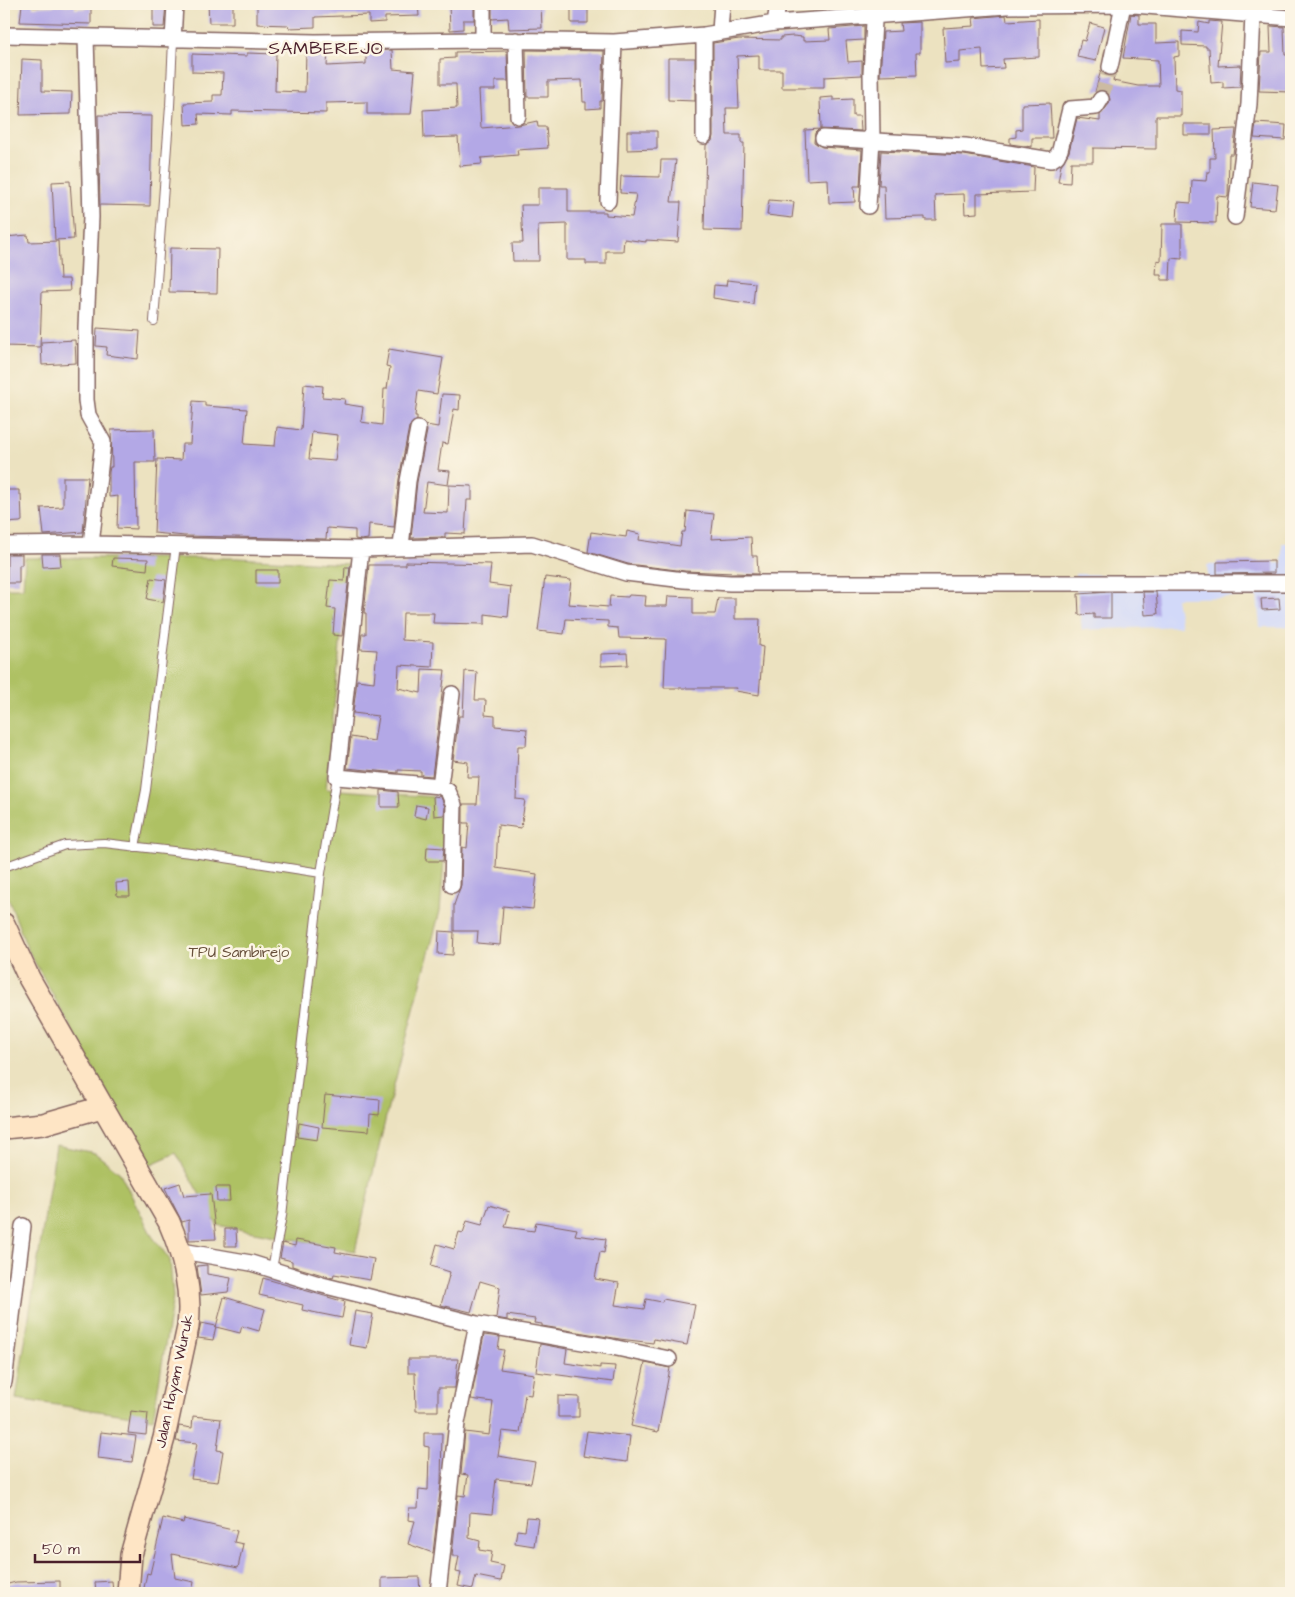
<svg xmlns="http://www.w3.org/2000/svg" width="1295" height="1597" font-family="'Architects Daughter',sans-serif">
	<rect width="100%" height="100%" fill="#fcf5e5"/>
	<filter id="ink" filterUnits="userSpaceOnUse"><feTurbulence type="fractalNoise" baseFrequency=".02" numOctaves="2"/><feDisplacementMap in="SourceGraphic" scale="10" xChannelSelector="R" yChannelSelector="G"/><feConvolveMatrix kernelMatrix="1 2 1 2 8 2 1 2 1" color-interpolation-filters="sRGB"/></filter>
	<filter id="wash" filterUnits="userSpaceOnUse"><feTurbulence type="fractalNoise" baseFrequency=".0096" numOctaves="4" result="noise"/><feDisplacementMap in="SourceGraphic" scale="20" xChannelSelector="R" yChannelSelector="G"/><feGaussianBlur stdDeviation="1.12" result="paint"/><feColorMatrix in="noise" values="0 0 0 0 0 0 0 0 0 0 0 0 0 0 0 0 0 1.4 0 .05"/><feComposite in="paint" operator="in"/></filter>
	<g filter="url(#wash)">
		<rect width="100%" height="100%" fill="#ece2c0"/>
		<!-- built -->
		<path fill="#d2d9f9" d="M1282,543H1291V627H1260L1257,597L1176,598L1181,626L1082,630L1075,574L1208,577L1207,565L1282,563Z"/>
		<!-- green -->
		<path fill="#aec164" stroke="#7c7048" d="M25,558H237L348,564L326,789L449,798L440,911L388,1108L355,1251L217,1225L176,1153L147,1166L27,948L4,887V588H23Z
			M56,1145L95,1153L120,1173L152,1236L170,1260L173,1297L153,1419L16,1399Z"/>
		<g id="blocks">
			<!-- building -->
			<path fill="#b3a8e6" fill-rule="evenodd" d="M22,4H33V7L75,5V9L91,8V24L20,22Z
				M153,4H166L164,27H153Z
				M208,4H233V23H209Z
				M257,4H418L419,16L385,17V22L369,23V15L315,17V27L289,28L288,25L257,24Z
				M449,4H474V20H463V29L450,30Z
				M492,4H541L542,28L509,29L508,18L492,19Z
				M571,4H588V23H571Z
				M1131,14L1139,15V24H1156V43L1179,42V56L1174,57L1175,89L1181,90V116H1156V149L1093,148V162H1071L1070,183L1058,182L1061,165L1069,152L1077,118L1100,121V115L1109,104L1110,99L1106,91L1101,90L1095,92L1101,70L1108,76L1115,75L1113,81L1138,86H1159L1158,60L1123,58Z
				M1006,15L1007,21L1039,19V57L1003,59L1004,68L983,69L982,49L960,51V62L945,63L943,28L974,26L973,18Z
				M1209,21L1222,22L1218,66L1241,65L1240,87L1223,88V82L1211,83L1209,48H1206V46L1182,45V31L1198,32L1199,22L1209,24Z
				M920,22V53H916L917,75L880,76L883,32L901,31L900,23Z
				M1090,23L1104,27L1096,61L1077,57L1081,40L1085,41Z
				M864,26V40L846,41L848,62L862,61V75L824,77V88H782V70H759V55L737,56L739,108H726L727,135H741V143H744L742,231L704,230L706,145L712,141L713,136V43L739,39L781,40V37L793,36L803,37V41L830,40L829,29Z
				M1270,26L1284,27L1285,55H1291V92L1259,91L1261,52H1271Z
				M392,50L393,69L415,71L411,114H367V102L326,103V113L232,111V115L198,114L199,124L185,125L184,103L213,102V95H222L223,73L192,72V54L247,56V53L276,54L275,91L305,92L306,51H328L327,66L366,64V51Z
				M526,50L604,51L602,101H600V108L586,109V102H583L582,80L548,81V97H527Z
				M507,51L508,81H495V90H479L481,128L519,125L537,121L538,127H546L548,148L517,150L518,155L481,158L482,164L460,166L458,137L424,138L423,110L457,108L456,84H440V59L455,58V52Z
				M668,58H695V101L668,100Z
				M22,59L42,60V91L72,92L71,114L20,115Z
				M833,97V100L853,99V116H860L861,131L819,129L815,133L814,142L822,147L862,150L860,186H854L855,202L829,203L828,179L807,180L805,130L821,129L820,98Z
				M1050,103L1052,138H1032V147L1010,144V138L1016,137V130L1022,129V104Z
				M98,115L152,116L150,206L100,205Z
				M1256,123L1286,125L1285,140L1254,138Z
				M1184,124H1211V135H1184Z
				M1236,129L1233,154H1229L1228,197L1217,196L1216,223L1177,222L1178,202L1191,203L1192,180L1206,181L1207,172H1210V158H1215L1214,130Z
				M627,131H657V149L627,150Z
				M881,151L964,155L1034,167L1033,192L977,194V213L965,214L964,194L935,195L936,220H925V217L885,218L884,185H879Z
				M661,160H676L671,202H681L678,242L646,240V242L624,239L623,251H606V264H586V260H567V224L538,225L539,261H513L512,243H523L521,205H538V188H568V212H606V215L632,217L636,194L620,193L621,176L660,177Z
				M70,181L74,239L55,240L52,182Z
				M1253,182L1278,185L1275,209L1250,207Z
				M769,200L794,202L792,218L767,215Z
				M1162,224H1182V259L1171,258L1170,280H1161V275H1156L1157,260L1161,261Z
				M28,235L29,242L58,241L60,279H69L70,291L42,292L40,347L4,346V260H7L5,237Z
				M170,248L218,249L217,293L169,292Z
				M727,280L755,283L753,304L713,298L714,285L726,286Z
				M97,328L140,331L138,359L106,355L107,347L96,346Z
				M75,340L76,363L42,365L41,342Z
				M389,349L443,358L437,394L418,391L415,416H417V420L409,427L399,479L394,527L369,524L368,539L361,540L355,539V530L327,528L326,539L185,536L154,533L157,459L181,460L182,444H190L193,401L205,402V406L247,409L244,444L275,446L277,427L301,430L304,384L323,386L322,397L345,399L344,404L363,407L361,422L382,425L384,389H387L390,367L386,366ZM312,432L338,435L335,461L309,459Z
				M442,394L460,395L459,410L454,409L448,444L442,443L438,470L450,471L448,485L427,482L423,512L448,513L449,485L472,486V500H467L465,534L445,533V537L411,538L417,482L427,431L426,425L438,427Z
				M154,429L155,462H135L136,529L117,528L118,496L109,497V472L110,467H112L111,430Z
				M63,477H88L83,532L44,535L41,508L63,507Z
				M4,490H19V494H21L22,521L20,522L4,523Z
				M687,511L714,514L711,539L751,537L752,556H757L758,574L685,571L628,564L588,552L591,532L626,537L627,531L640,534L639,540L680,546L682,532H685Z
				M7,554H22V565H19V583H7Z
				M42,554H60L61,566L43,567Z
				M113,558L148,559L147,570L112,566Z
				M1274,561V573L1217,574V562Z
				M406,562L491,564L489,584L511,587L508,617L485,614V624L433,623L434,613H403L402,640L433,642L432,667L399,665L398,688L421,693L422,669L445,670L432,776L421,775V771L398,770V773L347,768L351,737L374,741L378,716L353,713L357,680L374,682L377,650L360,649L362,634H366V613H364L369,565H406Z
				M345,567H350L342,636L333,635L335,609L327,608L330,580L344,581Z
				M256,570H278V583H256Z
				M545,577L571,580L568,604L609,607L610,596L628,597L629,595L646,596L645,606H667L668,596L693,597V614H715L718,598H735V619H760L759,646L763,647L759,695L736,691L737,688H664L666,639L619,638L618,628L608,627V621L566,619L564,634L538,631Z
				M151,578L166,580L163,602L147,599Z
				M1111,592V618H1094V614L1079,615L1078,594Z
				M1143,592H1156L1158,614L1145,615Z
				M1279,598L1280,609L1262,610L1261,599Z
				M627,653L628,665L601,666V654Z
				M465,671L477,672L475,700H486L485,715L495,716V726L527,729L526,746H518L516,799L525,800L521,828L498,825L496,868L537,874L533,909L503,906L500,945L477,943L478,931H454V905L461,885L462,847L467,848L469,823H463V804H477L479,777H467L468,762L453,760L459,716H463Z
				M381,790L398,792L399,807H381Z
				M433,796L441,797L445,807L444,815L434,816Z
				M416,805L428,807L426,819L414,816Z
				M427,847L444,848L443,861H426Z
				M129,882L130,896H117L116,883Z
				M439,931L454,932L453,955L438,954Z
				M325,1095L380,1100L379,1115L370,1114L369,1131L322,1127Z
				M299,1123L319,1127L317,1140L297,1137Z
				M180,1183L184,1196L211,1194L216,1239L189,1240V1220L182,1222L165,1188Z
				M216,1187H229L230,1201H217Z
				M489,1205L510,1211L505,1227L534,1231L536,1222L577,1229L575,1235L606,1239L604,1253L600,1252L595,1279L619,1283L615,1305L644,1309L646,1299L662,1302L663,1299L695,1305L687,1345L654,1339L653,1343L620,1339L542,1326V1324L534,1323L535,1319L507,1315V1320L496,1318L500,1287L480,1281L471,1312L441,1305L450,1272L431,1266L437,1244L454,1249L459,1232L463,1233L467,1221L482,1225Z
				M225,1229H236L237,1246H225Z
				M296,1240L336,1247L335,1252L374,1259L370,1280L334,1274L333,1278L292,1266V1261L280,1258L283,1243L295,1246Z
				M207,1265V1274L231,1278L228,1292L201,1295L197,1266Z
				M263,1278L345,1302L342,1318L302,1310L303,1305L259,1295Z
				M224,1297L265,1309L259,1331L242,1326L240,1333L216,1327Z
				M355,1311L373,1314L367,1348L349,1345Z
				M201,1323L216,1326L213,1340L198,1338Z
				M484,1335L500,1337L498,1349L504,1350L500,1369L534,1374L531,1395L525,1394L520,1433L502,1431L498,1456L535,1462L531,1483L496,1479L492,1514L470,1512L469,1538L480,1541L479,1550L492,1552L490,1563L504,1566L501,1581L476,1576L473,1589L458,1586L461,1573L456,1572L459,1556H452L458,1495L465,1496L468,1475L461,1474L465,1432L489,1435L493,1402L471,1399Z
				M540,1344L567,1349L565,1363L600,1368V1365L615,1366L613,1382L536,1372Z
				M408,1359H458L455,1388H438V1411H416L415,1373H408Z
				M645,1363L670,1368L658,1432L631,1426Z
				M558,1396L579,1397V1417H558Z
				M131,1411L148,1413L146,1435L128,1433Z
				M193,1416L221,1419L217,1450L223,1451L218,1482L191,1479L197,1443L176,1441L179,1426L192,1428Z
				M587,1431L630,1436L627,1462L583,1456Z
				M101,1432L136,1436L132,1462L98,1458Z
				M424,1433H442L441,1483L433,1553L408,1544L415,1521L408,1520L409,1508H418L419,1489L428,1490L429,1447L424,1446Z
				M527,1517L538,1518L534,1546L515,1543L517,1530L525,1531Z
				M163,1518L183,1523L184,1519L237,1531L234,1542L243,1544L238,1568L172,1554L175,1578L194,1582L192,1593H143L147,1573L150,1574Z
				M419,1577L420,1593H382V1578Z
				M60,1581V1593H4V1585L16,1582Z
				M112,1581L113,1593H96L95,1582Z"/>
		</g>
	</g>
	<g filter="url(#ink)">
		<use href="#blocks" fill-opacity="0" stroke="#83635f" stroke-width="1"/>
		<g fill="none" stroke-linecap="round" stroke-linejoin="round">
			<!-- minor-tunnel -->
			<path stroke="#ccbba2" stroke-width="15" stroke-dasharray="15 8" stroke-linecap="butt" d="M1101,99L1110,67"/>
			<!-- service casing -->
			<g stroke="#83635f" stroke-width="10">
				<path id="service" d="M154,321L170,106L173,40
					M135,847L146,790L176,545
					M4,867L65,845L104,843L199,854L321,873
					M272,1269L282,1216L321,873L337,777"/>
			</g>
			<!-- minor casing -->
			<g stroke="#83635f" stroke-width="18">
				<path id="minor" d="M483,4V40
					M775,23L778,4
					M720,31L722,4
					M4,35L315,42L483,40L614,42L704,35L775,23L1007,6L1134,5L1291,18
					M704,35V136
					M86,37L91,217L86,327V400L88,415L103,442L91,544
					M173,40L175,4
					M516,40L518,116
					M1110,67L1123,5
					M823,138L965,146L1051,160L1057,156L1060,150L1070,109L1096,107L1101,99
					M608,201L614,42
					M868,206L872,139L871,74L875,4
					M1235,217L1249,104L1253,15
					M4,545L91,544L361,549
					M401,547L408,481L418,429
					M440,786L452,694
					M452,885L454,805L448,791L440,786L337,777L361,549L532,544L626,573L684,580L730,583H1291
					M182,1251L251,1263L322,1285L477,1324L612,1347L669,1359
					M4,1382L23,1226
					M438,1593L457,1423L477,1324"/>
			</g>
			<!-- secondary casing -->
			<g stroke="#83635f" stroke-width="24">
				<path id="secondary" d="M4,924L29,978L169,1222C184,1257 192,1289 188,1327L164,1438L131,1555L128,1593
					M4,1128L43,1124L102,1107"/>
			</g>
			<!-- service -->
			<use href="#service" stroke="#fff" stroke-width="8"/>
			<!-- minor -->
			<use href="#minor" stroke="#fff" stroke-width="15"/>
			<!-- secondary -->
			<use href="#secondary" stroke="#fee5c5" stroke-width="21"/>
		</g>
	</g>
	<g text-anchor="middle" stroke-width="5" stroke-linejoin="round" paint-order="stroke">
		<!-- park labels -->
		<g font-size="15" fill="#68503c" stroke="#fcf5e5">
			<text x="239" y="957">TPU Sambirejo</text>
		</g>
		<!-- street labels -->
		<g font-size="15" fill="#4a1f2b" stroke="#fcf5e5">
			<text transform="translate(174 1381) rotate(-78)" y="5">Jalan Hayam Wuruk</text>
		</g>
		<!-- quarter labels -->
		<g font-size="18" letter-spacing="1" fill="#4a1f2b" stroke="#fcf5e5">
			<text x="326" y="54">SAMBEREJO</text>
		</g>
	</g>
	<!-- margin -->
	<rect width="1295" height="1597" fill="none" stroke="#fcf5e5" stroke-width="20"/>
	<!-- scale -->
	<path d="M35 1554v8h105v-8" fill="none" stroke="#4a1f2b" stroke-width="2.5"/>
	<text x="42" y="1554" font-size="15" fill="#4a1f2b" stroke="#fcf5e5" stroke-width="4" paint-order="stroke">50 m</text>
</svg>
